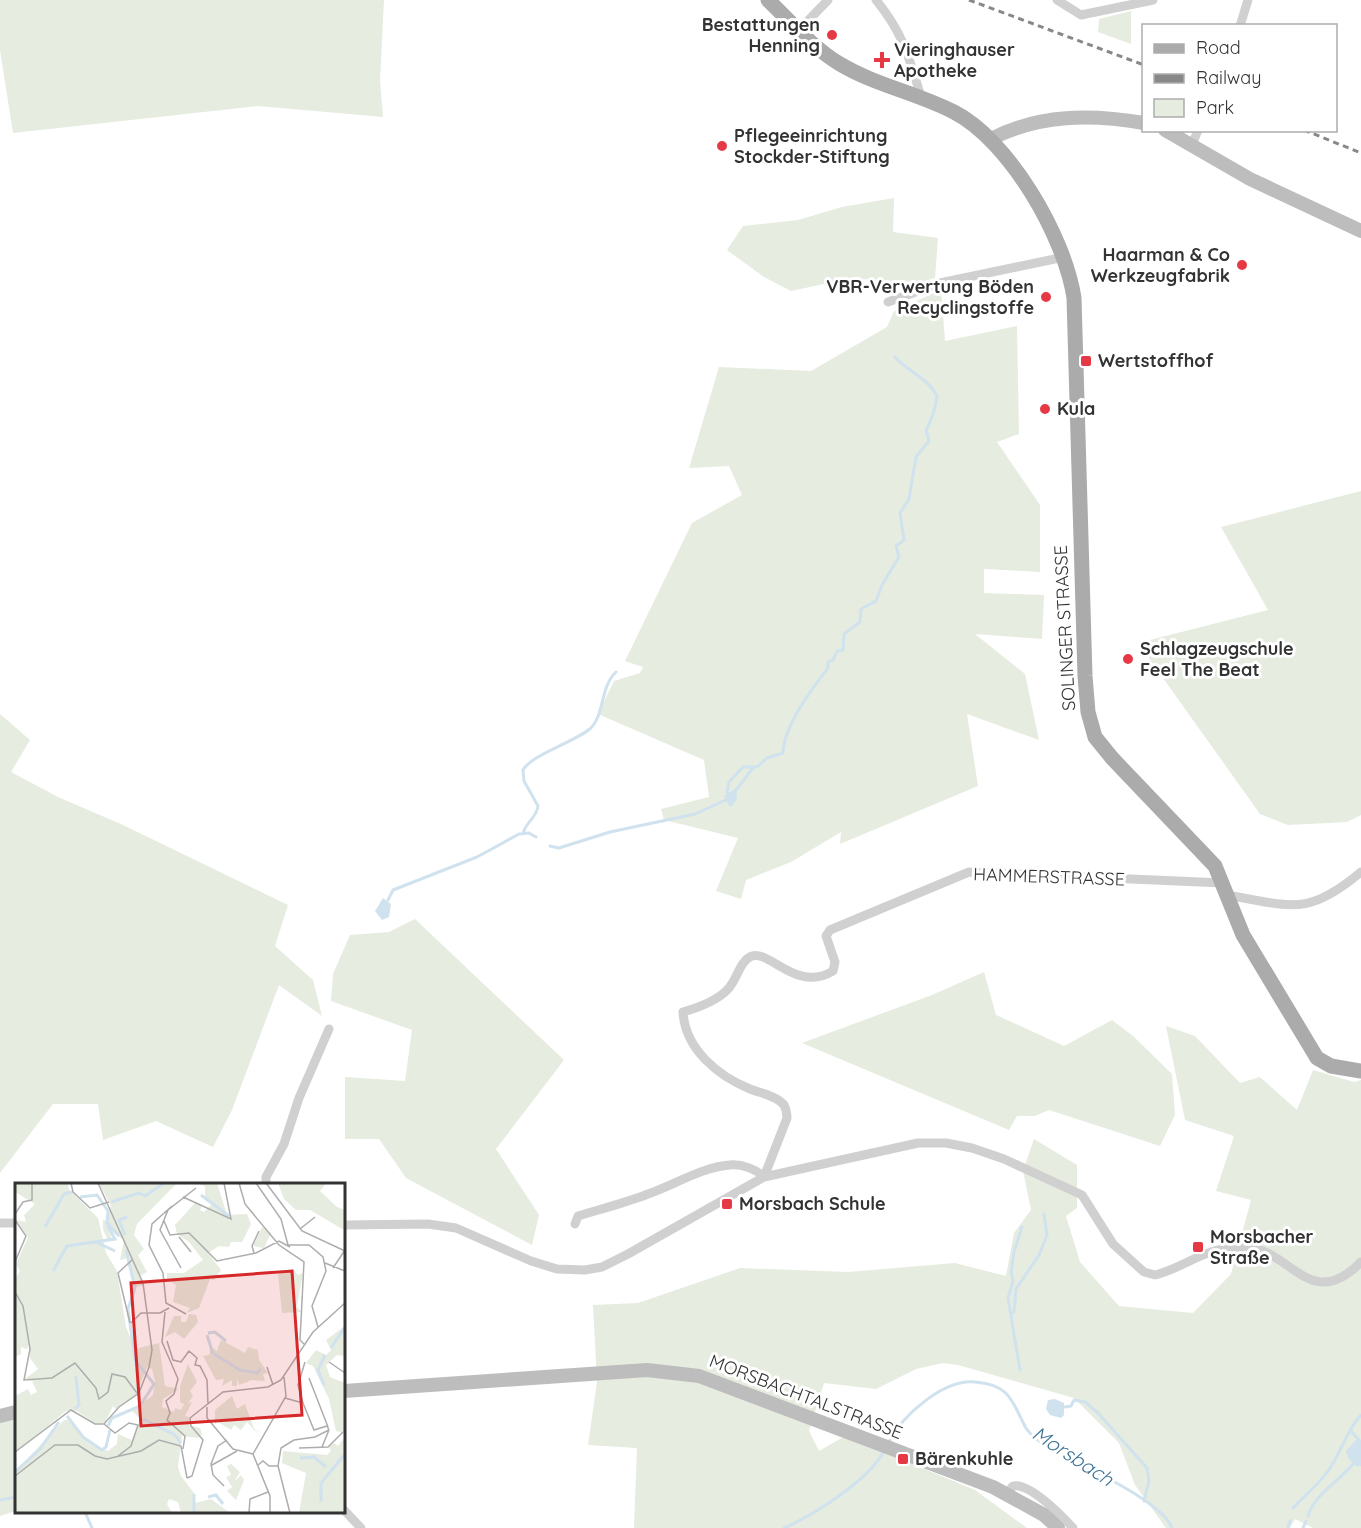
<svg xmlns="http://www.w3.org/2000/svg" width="1361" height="1528" font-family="Quicksand,sans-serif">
	<rect width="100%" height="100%" fill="#fff"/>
	<!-- green -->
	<path fill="#e6ecdf" d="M0,0H384L380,80L383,117L258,106L13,133L0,50Z
		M1131,11V44L1098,32L1099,19Z
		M894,198L893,232L938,238L935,278L883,292L874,279L842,280L791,291L764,277L727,250L743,226L798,220L842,207Z
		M941,290L945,341L1017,326L1019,434L997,442L1040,505V572L984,569V593L1044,595L1042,639L975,634L1025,674L1039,740L967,714L978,786L840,844L841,832L791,862L746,880L741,899L716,891L738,838L664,820L661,809L709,797L704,760L598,714L614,681L640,673L643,667L625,661L692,523L742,495L729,466L689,468L719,367L811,371L887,327L894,311Z
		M1361,491V815L1347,822L1288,825L1260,814L1138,643L1268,610L1221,527Z
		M0,714L30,740L11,772L58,797L123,825L288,905L275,946L313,980L322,1016L279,985L232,1110L213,1147L156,1121L103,1140L98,1104H53L0,1173Z
		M415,919L564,1060L496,1149L539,1215L532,1245L406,1178L379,1139H345V1077L405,1081L412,1030L331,1001L333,974L350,935L389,932Z
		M984,972L996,1015L1064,1046L1112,1020L1133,1036L1172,1074L1175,1115L1160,1146L1049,1110L1035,1116H1017L1009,1130L802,1043L932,995Z
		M1166,1026L1195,1036L1240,1083L1260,1077L1297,1110L1313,1070L1354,1082L1361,1080V1440L1359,1437L1354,1444L1356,1466H1361V1528H1313L1295,1519L1290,1528H1166L1135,1485L1119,1443L1074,1398L958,1365L943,1363L916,1369L876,1389L824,1383L809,1431L819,1451L845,1436L975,1490L1027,1528H634L637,1448L588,1445L597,1382L593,1305L638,1303L740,1268L848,1272L955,1263L1006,1276L1014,1233L1031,1210L1023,1171L1034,1139L1077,1165V1208L1066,1216L1080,1262L1119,1306L1193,1313L1231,1274L1251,1200L1216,1191L1234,1136L1185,1120Z
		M16,1418V1511L0,1516V1421Z"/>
	<!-- water -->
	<path fill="#cfe2ee" d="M736,788L737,799L732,806H729L724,796Z
		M383,898L391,904L389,917L382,920L375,911Z
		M1055,1399L1064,1403V1415L1061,1418L1050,1415L1046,1409L1048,1400Z
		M1359,1437L1361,1440V1466H1356L1348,1458L1346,1451Z"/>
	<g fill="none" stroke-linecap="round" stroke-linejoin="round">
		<!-- stream -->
		<path stroke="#cfe2ee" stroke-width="3" d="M736,790L753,768
			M727,792L729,782L743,767H757L767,758L783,753C784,725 812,689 828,668V662L833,660L837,651L843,650L844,634L860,622L861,609L876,601L882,585L899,557L896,546L904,540L900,513L909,499L916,457L929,441L926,430C931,422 935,409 937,397C931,380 907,371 895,357
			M523,834C525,822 537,818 538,806L524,781L523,770C531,755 575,742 591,728C605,713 600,687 616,672
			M550,846L559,848L610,832L695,814L728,799
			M388,900L393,890L477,857L519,834L529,833L536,837
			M1011,1314L1014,1312L1016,1289L1039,1255L1047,1235L1044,1214
			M1020,1370L1008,1298L1013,1281L1011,1272L1014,1252L1022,1227
			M1065,1407L1071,1406L1074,1400L1085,1402L1098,1413L1147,1468L1149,1481L1144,1501
			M1351,1431L1357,1438
			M889,1442C902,1416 943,1379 975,1382C1012,1385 1012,1403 1026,1428C1031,1436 1043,1444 1051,1448C1077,1464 1162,1500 1172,1528
			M0,1500L16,1497
			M1293,1508C1304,1496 1318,1485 1328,1471C1341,1453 1346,1431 1361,1415
			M85,1512L92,1528
			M1308,1516C1314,1495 1339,1481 1353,1464
			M784,1528C814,1515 869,1480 884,1451
			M1288,1528L1290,1521
			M1303,1528L1306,1521"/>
		<!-- minor -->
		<path stroke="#d0d0d0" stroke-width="9" d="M876,0C903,33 909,57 921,97
			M1057,0L1081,15L1153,0
			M1240,26L1248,0
			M799,30L828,0
			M1192,145L1198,130
			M888,302L940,283L1064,257
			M1227,895C1291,906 1308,917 1361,872
			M764,1177L787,1118C787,1114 786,1109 784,1105C777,1096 760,1093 750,1089C718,1076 685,1049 683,1012C697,1008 718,1000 728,989C737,980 740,960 752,956C770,950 797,993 833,971L835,962L826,936L830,930L969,872L1223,883
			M266,1184V1177L284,1144L299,1098L329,1029
			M0,1223H16
			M575,1224L578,1216C601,1209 625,1203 648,1194C674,1185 702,1167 730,1165C742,1164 756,1169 764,1177
			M344,1225L428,1224L456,1228L531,1261L557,1269L585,1270L602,1267L628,1254L764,1177L918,1143H946L972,1148L1004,1159L1082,1195L1113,1244L1144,1272L1155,1275C1189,1266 1201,1248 1242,1247C1290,1246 1309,1315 1361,1262
			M1006,1494L1013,1486C1029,1482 1062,1516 1073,1528
			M344,1510L361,1528"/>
		<!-- secondary -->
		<path stroke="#bdbdbd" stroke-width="14" d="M1165,130L1250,179L1361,231
			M991,139C1039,114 1091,114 1144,123
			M344,1391L647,1370L699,1376L993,1487L1044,1515L1058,1528
			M0,1416L16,1412"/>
		<!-- primary -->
		<path stroke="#ababab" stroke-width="15" d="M768,0C790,21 813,48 840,64C875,85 917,93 954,112C1009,140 1065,237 1074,298L1085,676L1088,712L1095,737L1112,758L1215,866L1243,935L1317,1058L1331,1066L1361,1071"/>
		<!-- rail -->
		<path stroke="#888" stroke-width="3" stroke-dasharray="6 4.5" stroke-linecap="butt" d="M969,0L1144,65
			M1304,130L1361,153"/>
	</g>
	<!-- markers -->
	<g fill="#e63946" stroke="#fff" stroke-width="2">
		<circle cx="832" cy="35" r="6"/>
		<path d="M879 51h6v6h6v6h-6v6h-6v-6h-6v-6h6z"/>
		<circle cx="722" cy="146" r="6"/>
		<circle cx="1242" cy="265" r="6"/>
		<circle cx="1046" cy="297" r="6"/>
		<rect x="1080" y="355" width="12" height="12" rx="3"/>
		<circle cx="1045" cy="409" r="6"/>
		<circle cx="1128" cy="659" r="6"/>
		<rect x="721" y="1198" width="12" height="12" rx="3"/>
		<rect x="1192" y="1241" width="12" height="12" rx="3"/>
		<rect x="897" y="1453" width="12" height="12" rx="3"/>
	</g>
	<g text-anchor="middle" stroke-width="6" stroke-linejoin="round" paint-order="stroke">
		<!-- poi labels -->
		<g font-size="18" font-weight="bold" fill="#333" stroke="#fff" text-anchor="start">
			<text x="820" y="31" text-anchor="end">Bestattungen<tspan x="820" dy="21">Henning</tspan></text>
			<text x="894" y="56">Vieringhauser<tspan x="894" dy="21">Apotheke</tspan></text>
			<text x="734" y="142">Pflegeeinrichtung<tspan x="734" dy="21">Stockder-Stiftung</tspan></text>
			<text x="1230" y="261" text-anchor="end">Haarman &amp; Co<tspan x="1230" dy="21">Werkzeugfabrik</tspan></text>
			<text x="1034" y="293" text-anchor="end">VBR-Verwertung Böden<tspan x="1034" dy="21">Recyclingstoffe</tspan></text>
			<text x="1098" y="367">Wertstoffhof</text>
			<text x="1057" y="415">Kula</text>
			<text x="1140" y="655">Schlagzeugschule<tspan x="1140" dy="21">Feel The Beat</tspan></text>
			<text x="739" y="1210">Morsbach Schule</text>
			<text x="1210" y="1243">Morsbacher<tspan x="1210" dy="21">Straße</tspan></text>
			<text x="915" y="1465">Bärenkuhle</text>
		</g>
		<!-- street labels -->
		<g font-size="18" fill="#333" stroke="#fff">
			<text transform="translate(1065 628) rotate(-93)" y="6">SOLINGER STRASSE</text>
			<text transform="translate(1049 877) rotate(2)" y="6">HAMMERSTRASSE</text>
			<text transform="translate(806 1397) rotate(21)" y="6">MORSBACHTALSTRASSE</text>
		</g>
		<!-- water labels -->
		<g font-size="20" font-style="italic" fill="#3f7597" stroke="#fff">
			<text transform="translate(1073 1456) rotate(33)" y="7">Morsbach</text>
		</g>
	</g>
	<!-- overview -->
	<g transform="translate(15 1183)">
		<rect width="330" height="330" fill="#fff"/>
		<path d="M0,0L53,1L54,7L83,35L91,70L102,88L111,144L120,166L144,160L150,203L164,206L148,216L147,224L159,229L160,225L166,227L169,221L165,219V203L173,181L182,199L175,208L178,213L173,220L177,219L170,233L174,234V242L185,245L187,251L183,255L167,253L163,284L166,293L179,310L180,320L196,316L215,330H166L163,319L154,316L152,321L157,330H0V289L49,237H54L74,260L93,268L102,261L103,251L117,257L126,236L117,228L138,212L140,198L137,186L132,184L121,212L101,226L98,223L90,240H80L62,228H51L0,270V213L13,206L16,212L22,209L17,198L10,196L23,186L15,175L14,162L12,166L6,164V171L0,174V96L5,88L1,81L13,54L1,37L11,39L9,32L20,21L0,9ZM84,0H162L122,41L119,52L129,66L123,72L132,89L125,93L128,102L119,105L114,75L105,77L109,57L93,46L97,56L93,57L88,47V37L92,38L96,23ZM180,0H202L212,32L232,31L236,41L227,59H216L214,64L204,63L193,70L206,87L199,97L195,96L184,125L172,130L175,125L158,119L161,102L152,96V90H169L188,77L174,59L162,51L160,42L181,19L187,22L185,27L189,29L197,21L190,17V3ZM263,0H311L305,8L322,24L330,27V54L329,47L295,27H281L269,16ZM247,44L256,50L249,65L238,63ZM278,86L283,92L288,90L282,124L287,129L267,130L263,91ZM174,131L181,132L183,139L169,156L160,149L150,154L159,133H166V139H171ZM330,143V173L322,172L311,182L315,194L330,200V330H284L291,290L267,280L268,268L312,272L316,268L314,264L319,260L323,263L330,254L329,250L321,248L314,216L298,183L291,180L301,167L311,172L316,167L311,157ZM206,157L230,170L233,164L243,167L244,177L253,190L248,191L250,198L237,197L224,202L222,196V203H217V197L207,203L209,196L201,197L188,173L194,172L196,164L202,168ZM217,213L222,226L230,221L239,246L247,250L239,247L232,239L226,247L219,242L216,247L203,239L200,241V227ZM216,281L225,289L219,299L226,292L229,297L221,317L212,308L217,304L211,294L216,292L212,283Z" fill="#e6ecdf"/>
		<path fill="none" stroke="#cfe2ee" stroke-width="3" d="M186,12L214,33M65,14L82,12L93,28L92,40L104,53M96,19L124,10L130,13L149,0M30,44L49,11L57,9M110,52L104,37L112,34M83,60L100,68M38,88L52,63L100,56L92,42M193,150L200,149L211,158M192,152L198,171M316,165L330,144M199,171L225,187L242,190L246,185M309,202L303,187L310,172M60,226L64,222L61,193M52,233L68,254L87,267L91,264L95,247M128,236L160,252L166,260M93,243L97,235L125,223L139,201L120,177L113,126L120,105L111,67M285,275L299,274L311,284M0,289L25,266L44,239M179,311V330M193,314L201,312L208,321M306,319V300L330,271"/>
		<path fill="none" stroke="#adadad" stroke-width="1.5" d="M56,0L58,9L75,25L94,19M224,0L230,21L264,62L289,79L285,157L289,161M241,0L266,36L273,62H294L308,74L311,88L297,123L303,144M251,0L287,48L330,68M168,14L216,36L209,0M157,23L137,41L134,62L148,90L151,120L171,131M0,31L8,19L17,17V0M0,37L11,53L0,79M149,38L155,52L174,50L202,78L241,70L264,58L275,64M285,46L300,34M164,54L176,69M239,70L237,63L244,48M310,80L330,88M166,85L145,47L153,27L181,5M318,85L330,67M0,109L8,123L15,166L9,197L37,195L60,180L81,205L84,216L93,209L97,191L110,194L122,210M150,129L147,159L163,196L159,211L151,218L155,230L152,237L170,253L168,266M115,140L103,90L117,77M116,140L126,130H145L154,125M152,158L158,177L166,179L174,168L182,175L180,182L185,183L192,197L193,221M314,179L330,190M252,184L258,202M294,195L313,244M270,215L288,220L299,247L312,243L314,247M288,220L283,202L290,179M192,224V235L218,266L238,271M89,241L100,250L114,240L123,242L116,263L103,273M307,264L314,247M284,265L313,264L328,249M0,269L56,227L80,241H89L104,224L124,210L134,184L137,167L128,100L83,0M197,282L222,268M243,282L248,278L254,283H263M0,293L40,262H63L80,273L92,276L126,268L144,257L166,263L172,295M172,295L177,293L188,257L176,243L175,235L208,209L253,204L266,197L298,149L330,120M209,303L198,292L196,281L203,263L212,257M234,330L235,316L253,309M255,330V313L238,271L271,213L269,194M275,330L263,283L266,265L279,257L300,254L314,247"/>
		<path fill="#d62828" fill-opacity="0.15" stroke="#d62828" stroke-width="3" d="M277,88L287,232L126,243L116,100Z"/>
		<rect width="330" height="330" fill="none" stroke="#333" stroke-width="3"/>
	</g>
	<!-- legend -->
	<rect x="1142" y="24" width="195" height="108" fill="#ffffff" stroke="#adadad" stroke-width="1.5"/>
	<rect x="1154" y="44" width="30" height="9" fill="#ababab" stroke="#adadad" stroke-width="1.5"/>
	<text x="1196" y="54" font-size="18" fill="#333333">Road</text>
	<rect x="1154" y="74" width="30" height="9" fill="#888888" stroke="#adadad" stroke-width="1.5"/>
	<text x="1196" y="84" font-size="18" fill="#333333">Railway</text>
	<rect x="1154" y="99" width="30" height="18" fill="#e6ecdf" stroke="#adadad" stroke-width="1.5"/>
	<text x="1196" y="114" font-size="18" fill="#333333">Park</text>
</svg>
